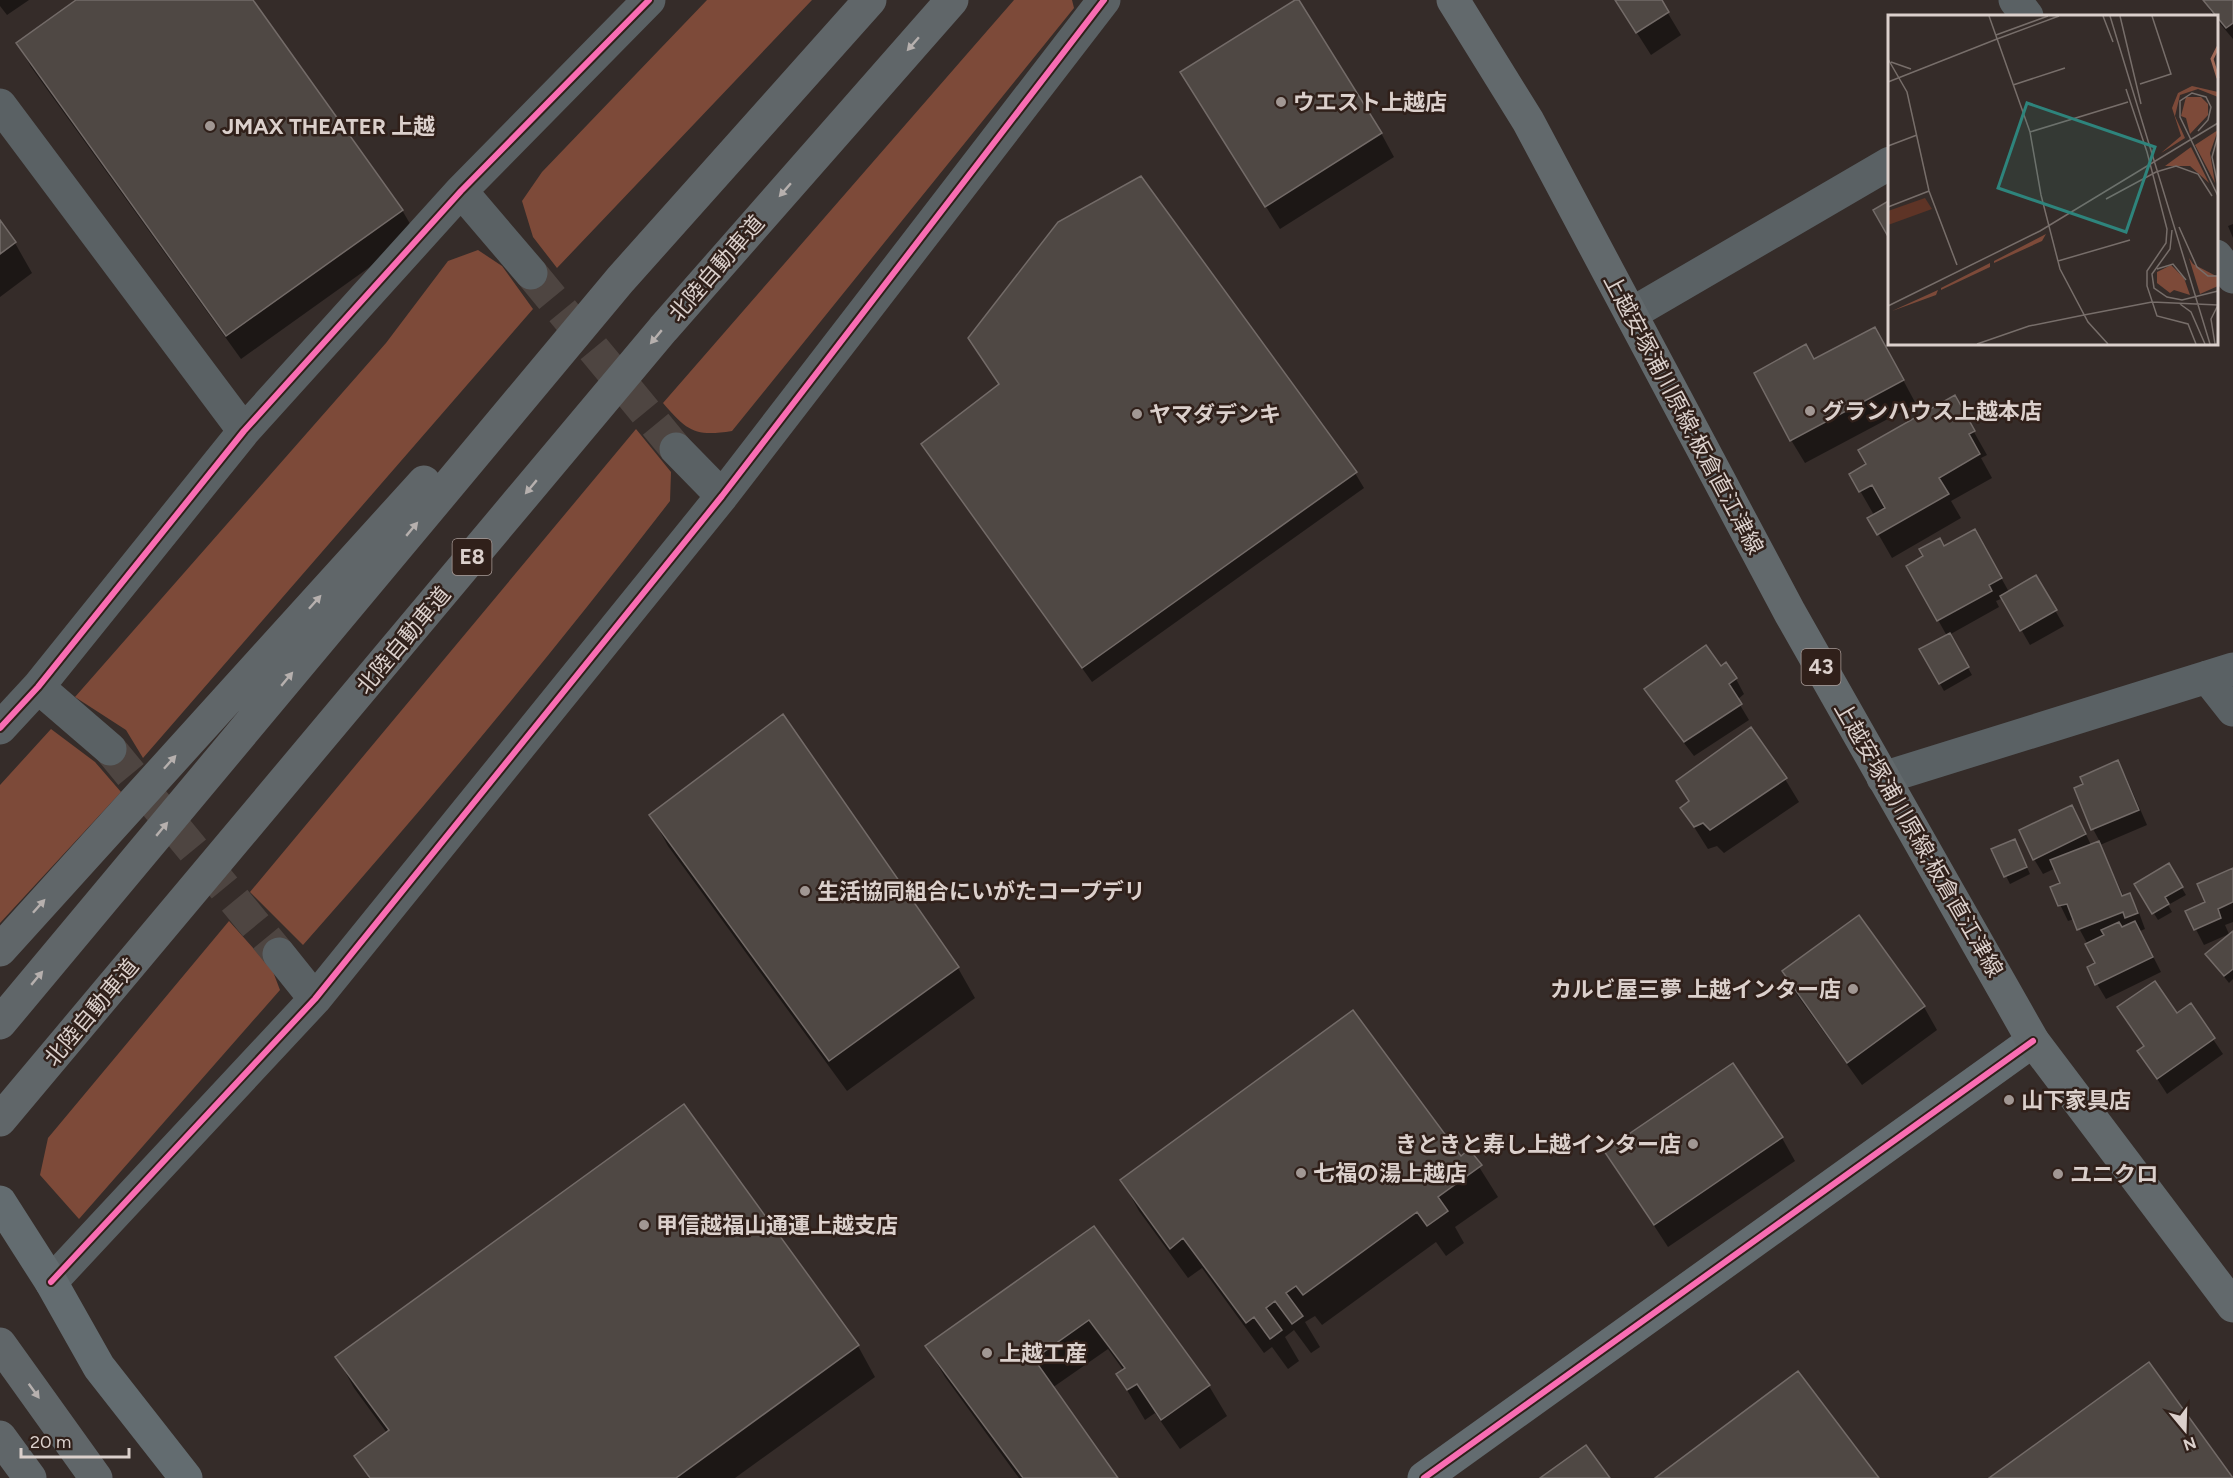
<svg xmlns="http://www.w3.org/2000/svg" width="2233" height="1478" font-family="Figtree,'Noto Sans JP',sans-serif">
	<rect width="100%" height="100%" fill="#352c29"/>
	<!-- forest -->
	<path fill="#7d4a39" d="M707,0H812L557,268L533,237L522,201L542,172Z
		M1014,0H1072L1074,8L732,431C695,437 687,431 663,403Z
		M478,250L502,266L533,309L143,758L126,730L75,697L386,343L448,261Z
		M636,429L671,472L670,501C553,653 430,801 303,945L250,892Z
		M51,729L95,762L121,792L0,923V785Z
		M229,921L272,969L280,990L79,1219L40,1175L48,1138Z"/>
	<!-- shadow -->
	<path fill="#0007" d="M0,0H29L7,15L0,6Z
		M79,0H252L402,210L416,234L241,359L31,67L18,44Z
		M1616,0H1660L1681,35L1651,55Z
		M2205,0H2233V39L2212,14Z
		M1196,96L1381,133L1394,157L1280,229Z
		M0,223L15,243L32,273L0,297Z
		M2233,224V238L2228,226Z
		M1888,352L1916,404L1805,463L1791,440L1814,361Z
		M1954,397L1987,455L1981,458L1992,478L1951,501L1961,518L1892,558L1869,518L1874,515L1851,475L1868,465Z
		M932,459L1355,473L1364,488L1092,682Z
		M1975,531L2009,592L2036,577L2064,626L2030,645L2003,598L1996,601L1999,607L1949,635L1972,675L1944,691L1921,650L1947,636L1908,566Z
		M1720,668L1736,679L1744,694L1737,700L1749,720L1694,756L1655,705L1646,690Z
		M2118,762L2126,777L2147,825L2100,845L2124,897L2129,895L2138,910L2145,929L2140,931L2161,972L2106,999L2097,984V964L2088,945L2074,919L2068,921L2052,888L2062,884L2056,868L2043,874L2034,859L2080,822L2091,845L2100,842L2093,829L2085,785Z
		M1785,779L1799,802L1724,853L1717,846L1708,849L1682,808Z
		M651,815L958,968L975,998L847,1091L668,846Z
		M2018,848L2030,874L2010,884L1993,850Z
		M2168,865L2186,895L2168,905L2172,912L2158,920L2136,885Z
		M2233,869V922L2225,925L2229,934L2204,945L2187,912L2207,903Z
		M1859,917L1924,1007L1937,1030L1862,1085L1797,995L1784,971Z
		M2233,933V979L2229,983L2207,955Z
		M2190,1005L2223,1054L2167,1094L2139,1051L2145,1047L2119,1007L2177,1015Z
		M683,1106L858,1346L875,1377L735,1478H369L356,1456L387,1433L354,1388L337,1357Z
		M1782,1138L1795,1161L1668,1247L1606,1152Z
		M1469,1151L1498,1197L1455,1227L1464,1243L1446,1256L1436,1242L1322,1325L1315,1316L1305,1322L1320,1347L1311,1353L1294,1330L1285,1337L1299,1361L1288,1369L1272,1347L1264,1353L1202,1268L1188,1278L1139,1211L1122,1180L1460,1158Z
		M1094,1228L1209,1386L1227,1416L1180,1449L1155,1413L1145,1420L1118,1375L1124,1371L1108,1349L1052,1388L1116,1478H1019L945,1377L927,1347Z"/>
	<!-- building -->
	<path fill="#4f4844" stroke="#736b68" stroke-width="1.5" d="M76,0H253L403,210L226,336L16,43Z
		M1295,0H1299L1382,133L1265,207L1180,72Z
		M1615,0H1662L1669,12L1636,33Z
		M2203,0H2233V23L2226,28Z
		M1141,176L1357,472L1082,668L921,444L999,384L968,338L1058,222Z
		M1890,200V240L1873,210Z
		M0,220L16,242L0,254Z
		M1875,327L1904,380L1790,441L1754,373L1806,344L1814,359Z
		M1955,395L1975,431L1969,434L1980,454L1939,478L1949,494L1877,535L1867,518L1885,508L1872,485L1859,492L1849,474L1866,464L1858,450Z
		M1975,529L2002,578L1989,585L1992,591L1937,621L1906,566L1923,556L1919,549L1940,538L1944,546Z
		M2036,575L2057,610L2020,631L2000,596Z
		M1950,633L1969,667L1939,684L1919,649Z
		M1706,645L1721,666L1726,662L1737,678L1729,684L1742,704L1684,742L1644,689Z
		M783,714L959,967L829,1061L649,815Z
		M1751,727L1787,778L1710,830L1703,823L1694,827L1680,808L1689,801L1676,781Z
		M2118,760L2139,810L2091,830L2074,788L2083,784L2080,777Z
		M2072,805L2086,834L2033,860L2019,830Z
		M2015,839L2027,867L2004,877L1991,849Z
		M2099,841L2122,896L2130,893L2138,913L2125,918L2123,912L2077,930L2067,904L2058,906L2050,887L2060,883L2050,860Z
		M2169,863L2183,887L2165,897L2169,904L2152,914L2134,884Z
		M2233,868V902L2218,909L2221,918L2194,930L2185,911L2205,902L2197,884Z
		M1859,915L1925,1006L1847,1063L1782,971Z
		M2135,921L2153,957L2095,985L2087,967L2095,963L2085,944L2104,935L2101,930L2119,922L2122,927Z
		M2233,931V969L2224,976L2205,954Z
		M2155,981L2177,1013L2191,1003L2215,1038L2157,1079L2137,1051L2144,1046L2117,1007Z
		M1353,1010L1461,1156L1469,1149L1482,1165L1438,1197L1448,1211L1427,1226L1417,1212L1303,1295L1296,1286L1286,1293L1303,1316L1292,1324L1275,1301L1266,1308L1282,1330L1270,1339L1254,1317L1246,1323L1183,1238L1170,1249L1120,1180Z
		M1733,1063L1783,1137L1654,1225L1604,1151Z
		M684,1104L859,1345L676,1478H370L354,1456L389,1430L335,1357Z
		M1094,1226L1210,1385L1161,1420L1137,1384L1127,1390L1116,1374L1125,1368L1089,1320L1034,1359L1118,1478H1023L925,1346Z
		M2149,1362L2233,1478H1989Z
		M1798,1371L1879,1478H1655Z
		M1586,1445L1610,1478H1540Z"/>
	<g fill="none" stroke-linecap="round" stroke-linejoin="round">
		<!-- street-tunnel -->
		<path stroke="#4e4541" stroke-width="33" stroke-dasharray="33 16" stroke-linecap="butt" d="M531,273L676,449
			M110,749L279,954"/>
		<!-- street -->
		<path stroke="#5a6164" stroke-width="33" d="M2015,0L2027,16
			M0,105L244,431
			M461,191L531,273
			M2216,256L2233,277
			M1631,314L1890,163
			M676,449L722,496
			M2207,677L2233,710
			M38,687L110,749
			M0,728L38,687L244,431L461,191L649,0
			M1883,778L2233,669
			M279,954L315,999
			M51,1282L315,999L722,496L1104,0"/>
		<!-- secondary -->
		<path stroke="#636c70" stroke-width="33" d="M0,1202L51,1282L99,1367L186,1478
			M1424,1478L2033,1041"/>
		<!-- primary -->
		<path stroke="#62696c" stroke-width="33" d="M1453,0L1528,121L1790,613L2033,1041L2233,1306"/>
		<!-- highway -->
		<path stroke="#606669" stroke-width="33" d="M0,950L424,482
			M0,1023L620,280L870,0
			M0,1120L663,329L952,0
			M0,1344L96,1478
			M0,1437L30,1478"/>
		<!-- cycleway casing -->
		<g stroke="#30201a" stroke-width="10">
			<path id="cycleway" d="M0,728L38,687L244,431L461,191L649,0
				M51,1282L315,999L722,496L1104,0
				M1424,1478L2033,1041"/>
		</g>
		<!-- cycleway -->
		<use href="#cycleway" stroke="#f96db3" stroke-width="6"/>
	</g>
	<!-- one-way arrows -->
	<defs><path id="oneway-solid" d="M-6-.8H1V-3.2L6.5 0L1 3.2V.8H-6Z" transform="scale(1.5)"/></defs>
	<g fill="#b6b0ae">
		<use href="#oneway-solid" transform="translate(913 44) rotate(131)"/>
		<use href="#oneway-solid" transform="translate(785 190) rotate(131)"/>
		<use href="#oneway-solid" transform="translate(656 337) rotate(130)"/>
		<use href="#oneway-solid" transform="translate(531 487) rotate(130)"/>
		<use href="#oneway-solid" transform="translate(412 529) rotate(-50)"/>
		<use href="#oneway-solid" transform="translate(315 602) rotate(-48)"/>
		<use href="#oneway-solid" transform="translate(287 679) rotate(-50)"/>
		<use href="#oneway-solid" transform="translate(170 762) rotate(-48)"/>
		<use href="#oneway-solid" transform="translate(162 829) rotate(-50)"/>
		<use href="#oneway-solid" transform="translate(39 906) rotate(-48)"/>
		<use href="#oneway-solid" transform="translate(37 978) rotate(-50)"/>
		<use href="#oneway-solid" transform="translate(34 1391) rotate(54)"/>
	</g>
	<!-- markers -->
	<g fill="#a19793" stroke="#30201a" stroke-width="2">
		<circle cx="1281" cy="102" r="6"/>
		<circle cx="210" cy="126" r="6"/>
		<circle cx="1810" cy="411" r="6"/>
		<circle cx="1137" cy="414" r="6"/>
		<circle cx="805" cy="891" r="6"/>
		<circle cx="1853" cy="989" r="6"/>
		<circle cx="2009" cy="1100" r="6"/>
		<circle cx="1693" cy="1144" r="6"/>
		<circle cx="1301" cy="1173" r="6"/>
		<circle cx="2058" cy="1174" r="6"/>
		<circle cx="644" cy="1225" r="6"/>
		<circle cx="987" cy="1353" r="6"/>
	</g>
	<g text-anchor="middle" stroke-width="5" stroke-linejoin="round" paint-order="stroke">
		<!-- shield labels -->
		<g fill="#30201a" stroke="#a89b97" stroke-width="1.5">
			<rect x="452.5" y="539" width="39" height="36" rx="4.5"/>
			<rect x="1801.5" y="649" width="39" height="36" rx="4.5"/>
		</g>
		<g font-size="21" font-weight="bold" fill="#dbd0cc">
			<text x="472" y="564">E8</text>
			<text x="1821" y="674">43</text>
		</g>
		<!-- poi labels -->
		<g font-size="22" font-weight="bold" fill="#dbd0cc" stroke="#30201a" text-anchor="start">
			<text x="1293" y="110">ウエスト上越店</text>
			<text x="222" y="134">JMAX THEATER 上越</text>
			<text x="1822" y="419">グランハウス上越本店</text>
			<text x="1149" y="422">ヤマダデンキ</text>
			<text x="817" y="899">生活協同組合にいがたコープデリ</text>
			<text x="1841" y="997" text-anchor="end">カルビ屋三夢 上越インター店</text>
			<text x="2021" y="1108">山下家具店</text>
			<text x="1681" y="1152" text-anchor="end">きときと寿し上越インター店</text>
			<text x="1313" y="1181">七福の湯上越店</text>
			<text x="2070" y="1182">ユニクロ</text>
			<text x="656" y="1233">甲信越福山通運上越支店</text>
			<text x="999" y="1361">上越工産</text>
		</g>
		<!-- street labels -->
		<g font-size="22" fill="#dbd0cc" stroke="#30201a">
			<text transform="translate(716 268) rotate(-49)" y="8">北陸自動車道</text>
			<text transform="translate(1684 414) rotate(62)" y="8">上越安塚浦川原線;板倉直江津線</text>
			<text transform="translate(403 640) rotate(-50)" y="8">北陸自動車道</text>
			<text transform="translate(1919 839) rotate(60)" y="8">上越安塚浦川原線;板倉直江津線</text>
			<text transform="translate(91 1012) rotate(-50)" y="8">北陸自動車道</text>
		</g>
	</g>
	<!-- overview -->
	<g transform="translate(1888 15)">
		<rect width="330" height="330" fill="#352c29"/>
		<path d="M37,183L44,194L0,210V196Z" fill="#5e3426"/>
		<path d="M304,71L330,77V82L310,74L292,80L287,101L297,123L273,138L293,121L284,93L290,78ZM298,82H313L320,89V100L302,119L298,103L293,101ZM330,115L322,138L327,168L307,130ZM303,132L321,168L302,151H277ZM158,219L154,226L106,248V246ZM301,243L305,249L330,262V271L312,279ZM102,248V252L53,275V273ZM283,250L296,263L302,280L286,275L282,278L269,268V257ZM50,275L48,280L4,296Z" fill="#7d4a39"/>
		<path fill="none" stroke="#9f6855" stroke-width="3" d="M330,32L324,44L330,63"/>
		<path fill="none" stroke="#776e6a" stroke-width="1.5" d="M101,1L142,117L153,180L172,254L200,307L220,329M215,1L225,27M222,1L322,329M232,1L253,89M108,20L160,1M109,24L171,1M0,44L19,77L41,176L69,250M3,47L23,54M0,67L109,24M252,69L283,59L264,1M125,70L177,53M238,74L259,137L279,214L278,228L259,256V271L269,301L300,309L308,329M310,116L320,105L323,92L318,82L304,78L292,86V102L330,181M142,117L240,87M0,131L29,120M330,170L324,142L330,120M218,184L268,157L288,151L310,159L324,181M0,192L41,176M291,212L309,252L320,261H330M284,215L282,234L264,259L266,273L279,282L294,285L330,276M170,246L242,225M269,254L285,249L298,265M292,289L303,297L317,329M0,291L152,216L330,108M196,300L264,287L330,290M330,323V301M89,329L141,311L196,300M327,329L323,304L330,290"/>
		<path fill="#2e847c" fill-opacity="0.15" stroke="#2e847c" stroke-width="3" d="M139,88L267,132L238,217L110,173Z"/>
		<rect width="330" height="330" fill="none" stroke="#dbd0cc" stroke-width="3"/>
	</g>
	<!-- north arrow -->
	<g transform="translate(2185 1430) rotate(161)" stroke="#30201a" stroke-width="4.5" paint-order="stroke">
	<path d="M0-4.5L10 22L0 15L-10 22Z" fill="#dbd0cc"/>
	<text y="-9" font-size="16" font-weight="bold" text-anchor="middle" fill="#dbd0cc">N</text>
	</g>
	<!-- scale -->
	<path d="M21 1448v9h108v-9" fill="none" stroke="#dbd0cc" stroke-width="3"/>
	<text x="30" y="1448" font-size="18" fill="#dbd0cc" stroke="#30201a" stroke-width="4.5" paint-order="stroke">20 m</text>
</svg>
